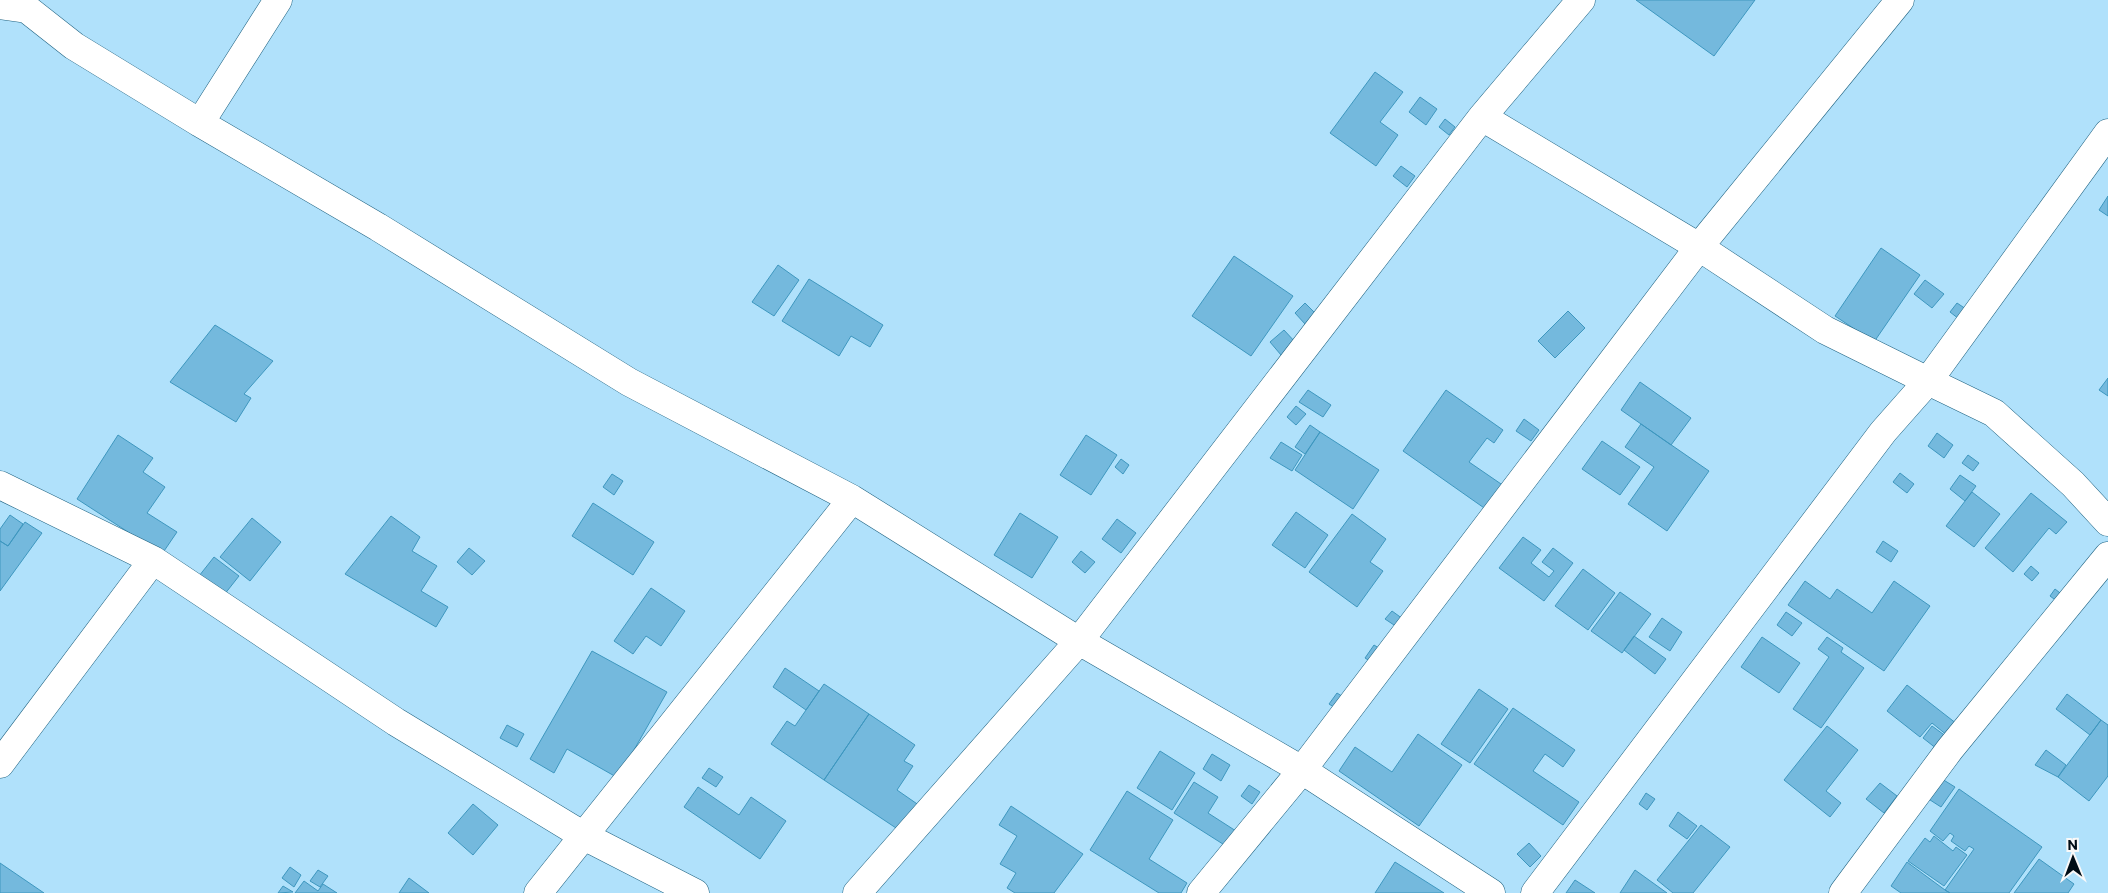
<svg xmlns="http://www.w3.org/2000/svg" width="2108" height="893" font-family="Commissioner,sans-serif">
	<rect width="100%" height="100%" fill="#b0e1fb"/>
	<!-- building -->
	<path fill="#74b9dd" stroke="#3e97bf" d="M1636,0H1755L1714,56Z
		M1375,72L1403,92L1380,122L1398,135L1376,166L1330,133Z
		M1420,97L1437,109L1426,125L1409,112Z
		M1445,119L1455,127L1449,135L1439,127Z
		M1401,166L1415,176L1407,187L1393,176Z
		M2108,196V216L2099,210Z
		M1881,248L1920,275L1874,342L1835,316Z
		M1234,256L1293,296L1251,356L1192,316Z
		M778,265L799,280L774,316L752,302Z
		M809,279L883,325L870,347L851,336L839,356L782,321Z
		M1925,280L1944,294L1932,308L1914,294Z
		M1305,303L1315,313L1305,324L1295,313Z
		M1957,303L1966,309L1959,319L1950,312Z
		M1568,311L1585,328L1555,358L1538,341Z
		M215,325L273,361L244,394L251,398L236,422L170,382Z
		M1284,330L1296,343L1281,355L1270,342Z
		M2108,378V396L2099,390Z
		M1640,382L1691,418L1671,445L1621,410Z
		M1308,390L1331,405L1323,417L1299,402Z
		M1446,390L1503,430L1494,443L1487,438L1469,462L1504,486L1487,510L1403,451Z
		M1296,406L1306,414L1296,425L1287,417Z
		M1524,419L1539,430L1531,441L1516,431Z
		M1641,424L1709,471L1667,531L1628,504L1654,467L1625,447Z
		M1310,425L1320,432L1305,454L1295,447Z
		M1320,432L1379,470L1353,509L1295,470Z
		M1937,433L1953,445L1944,458L1928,446Z
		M118,435L153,458L143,472L165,487L147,513L177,532L162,554L77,499Z
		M1086,435L1117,455L1091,495L1060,475Z
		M1602,441L1640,467L1620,495L1582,469Z
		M1281,442L1302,455L1292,471L1270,458Z
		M1968,455L1979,463L1973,471L1962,463Z
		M1121,459L1129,465L1123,474L1115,467Z
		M1900,473L1914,484L1907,493L1893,482Z
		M612,474L623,481L614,495L603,487Z
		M1960,475L1976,486L1965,501L1950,489Z
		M1972,492L2000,514L1974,547L1946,526Z
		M2031,493L2067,522L2056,534L2049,528L2013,572L1985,548Z
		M593,503L654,542L633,575L572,536Z
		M1296,512L1328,535L1305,568L1272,545Z
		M1020,513L1058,537L1032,578L994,555Z
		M1352,514L1386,539L1370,562L1383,571L1357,607L1309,572Z
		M10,515L23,524L8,546L0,541V529Z
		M391,516L420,537L412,551L437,566L421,591L448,607L436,627L345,574Z
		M252,518L281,542L250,581L220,557Z
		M1117,519L1136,533L1121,553L1102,539Z
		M25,522L42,533L0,591V541L8,546Z
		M1523,537L1541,550L1531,563L1549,577L1554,571L1542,562L1553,548L1573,563L1544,601L1499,568Z
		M1883,541L1898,551L1891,562L1876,552Z
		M469,548L485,561L472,575L457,562Z
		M1081,551L1095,562L1085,573L1072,562Z
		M214,557L239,576L224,595L199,576Z
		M2031,566L2039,573L2032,581L2024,574Z
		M1583,569L1615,593L1588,630L1555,606Z
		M1805,581L1830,599L1837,589L1872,613L1894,581L1930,606L1884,671L1788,605Z
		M651,588L685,611L661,646L646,636L633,654L614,641Z
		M2055,589L2064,596L2058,602L2050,596Z
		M1620,592L1651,614L1622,653L1591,631Z
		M1392,611L1403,619L1397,627L1385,619Z
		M1786,612L1802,623L1792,636L1777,625Z
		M1662,618L1682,632L1670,651L1649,637Z
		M1634,636L1666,659L1655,674L1624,650Z
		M1762,637L1800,663L1779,693L1741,667Z
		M1827,637L1843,648L1841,652L1864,668L1821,728L1793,709L1829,657L1818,649Z
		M1374,645L1385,652L1376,665L1365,658Z
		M592,651L667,692L618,778L567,749L554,773L530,759Z
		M785,668L819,691L806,710L773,687Z
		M824,684L869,714L824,780L771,744L787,721L795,726Z
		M1907,685L1957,724L1948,736L1932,723L1920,737L1887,711Z
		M1479,689L1508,709L1470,763L1441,744Z
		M1337,693L1348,700L1340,711L1329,704Z
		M2067,694L2101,720L2090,735L2056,709Z
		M1513,708L1575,750L1563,767L1545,754L1533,771L1579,802L1563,825L1474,764Z
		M869,714L915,745L904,761L913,766L897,790L923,808L905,834L824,780Z
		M2101,720L2108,725V776L2089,801L2058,777Z
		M507,725L524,734L517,747L500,738Z
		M1827,726L1858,750L1826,791L1841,803L1830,817L1784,780Z
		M1932,726L1947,737L1937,749L1923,738Z
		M1418,734L1462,765L1419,826L1339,771L1355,747L1392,772Z
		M2046,750L2066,765L2058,777L2035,765Z
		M1160,751L1195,773L1172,810L1137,788Z
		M1212,754L1230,765L1221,781L1203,769Z
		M709,768L723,777L716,787L702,778Z
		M1942,779L1955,787L1941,807L1927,798Z
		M1194,782L1218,797L1208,813L1236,831L1226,846L1174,813Z
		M1880,783L1897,796L1884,813L1866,799Z
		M1249,785L1260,792L1252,804L1241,796Z
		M698,787L739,815L751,797L786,821L760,859L684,807Z
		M1959,789L2042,847L2009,893H1950L1945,890L1974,849L1969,846L1965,851L1951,841L1954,836L1950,833L1943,841L1930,831Z
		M1127,791L1173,820L1149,859L1187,883L1181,893H1159L1090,850Z
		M1646,793L1655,799L1647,810L1639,804Z
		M473,804L498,825L473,855L448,833Z
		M1011,806L1083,854L1054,893H1015L1007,888L1016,873L1000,864L1017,836L999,825Z
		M1678,812L1697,826L1687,839L1669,826Z
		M1701,825L1730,847L1693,893H1673L1657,880Z
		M1934,836L1953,851L1956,847L1967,855L1944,886L1908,861L1925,838L1930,842Z
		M1529,843L1541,856L1530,867L1517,854Z
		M2039,859L2074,884L2068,893H2014Z
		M1395,862L1444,893H1375Z
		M1907,862L1945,890L1950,893H1901L1891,886Z
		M0,863L44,893H0Z
		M290,867L301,875L294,887L282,878Z
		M318,870L328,876L320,887L310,881Z
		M1635,870L1667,893H1620Z
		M409,878L429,893H399Z
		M1575,880L1595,893H1566Z
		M304,881L318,891L323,884L337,893H295Z
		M283,886L293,892L278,893Z"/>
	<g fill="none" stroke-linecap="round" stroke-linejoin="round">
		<!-- street casing -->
		<g stroke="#1e6281" stroke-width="29">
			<path id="street" d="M278,0L200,123L378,227L629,382L852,499L1079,641L1482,117L1581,0
				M0,5L27,9L74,46L200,123
				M1482,117L1699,247L1825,330L1928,381L1883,432L1535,893
				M2108,133L1928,381L1994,413L2073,484L2108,522
				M0,485L153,560L396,722L584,836L695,893
				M0,764L153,560
				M538,893L852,499
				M857,893L1079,641L1302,770L1491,893
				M1201,893L1302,770L1699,247L1900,0
				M1843,893L1950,749L2108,556"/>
		</g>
		<!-- street -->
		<use href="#street" stroke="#fff" stroke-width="28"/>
	</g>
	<!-- north arrow -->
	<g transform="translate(2073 858) rotate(359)" stroke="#f9f9f9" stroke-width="4" paint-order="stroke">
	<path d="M0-4L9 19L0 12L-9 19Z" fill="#000d16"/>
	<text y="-8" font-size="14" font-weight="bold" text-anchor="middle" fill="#000d16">N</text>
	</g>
</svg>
